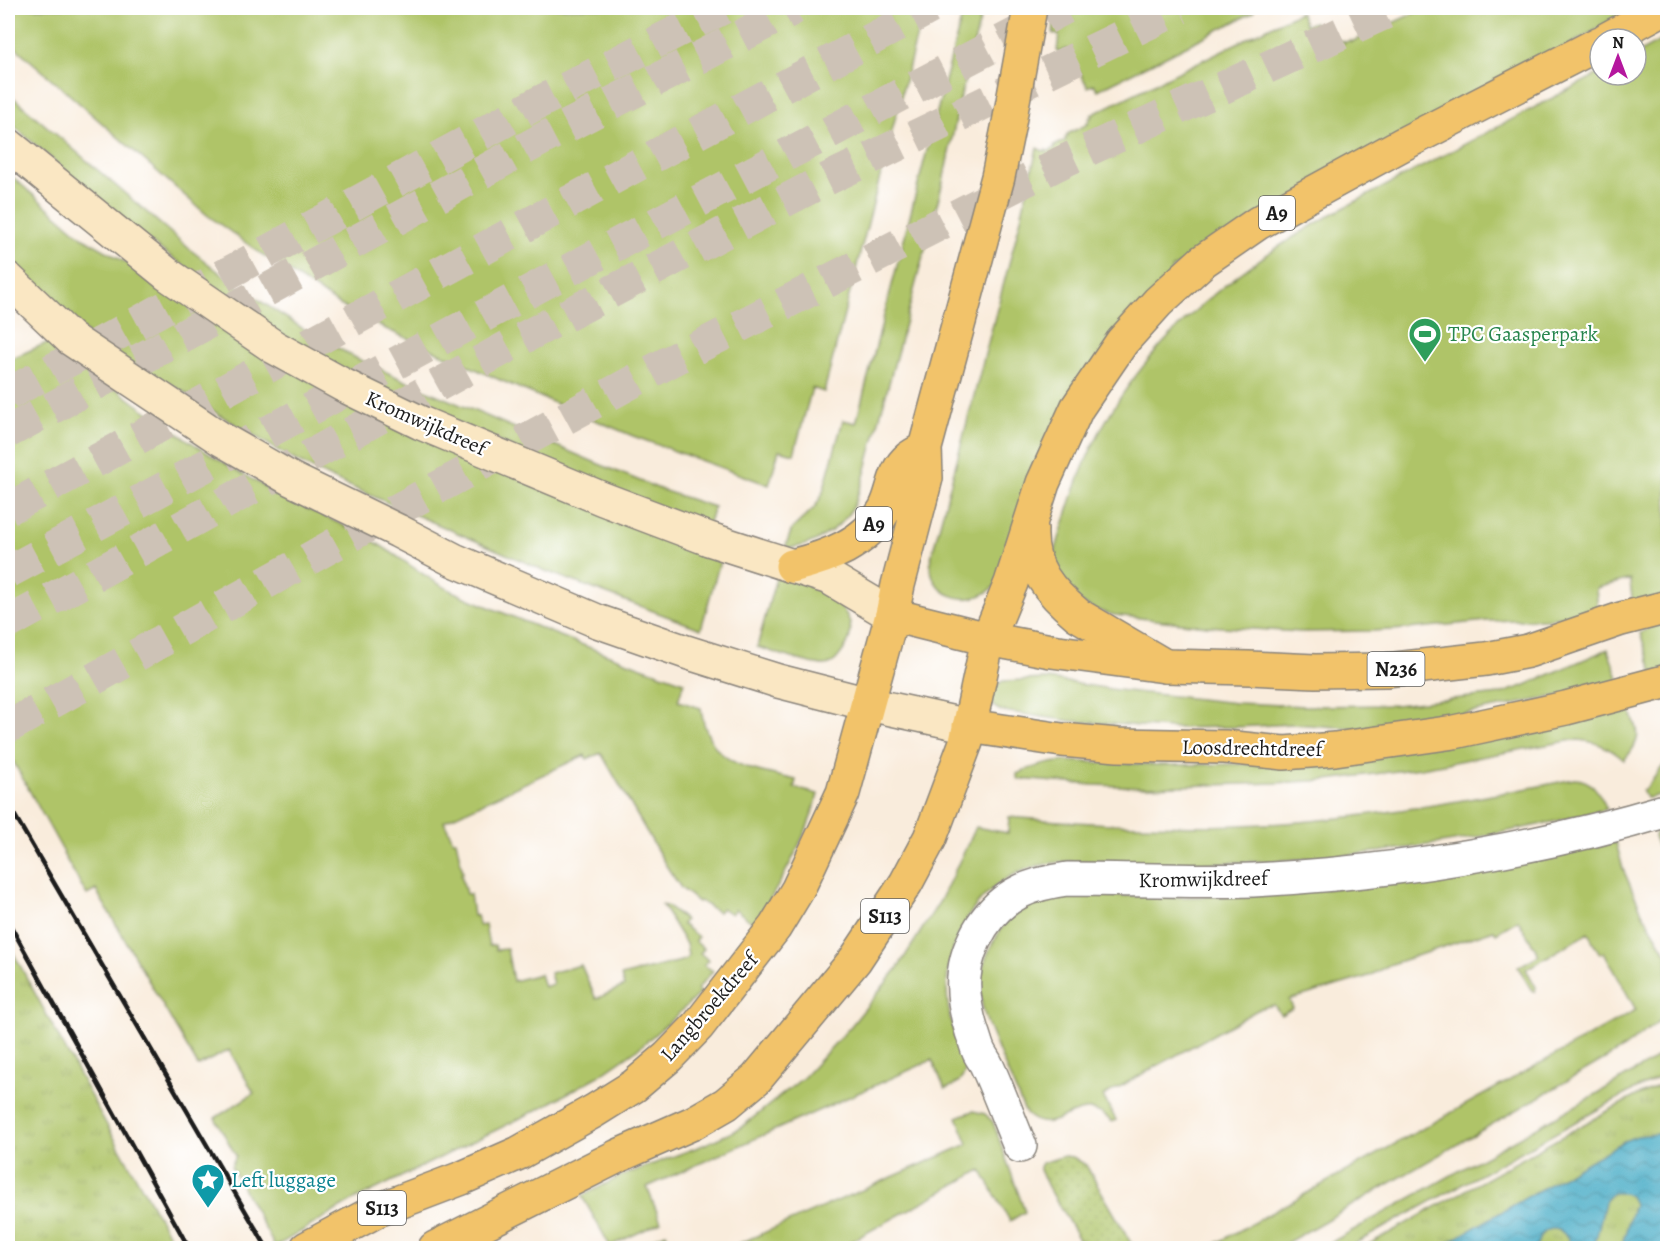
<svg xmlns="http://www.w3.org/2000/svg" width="1675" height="1256" font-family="Alegreya,serif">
	<defs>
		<pattern id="park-tufts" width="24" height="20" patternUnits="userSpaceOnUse" patternTransform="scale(1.5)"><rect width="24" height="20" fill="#afc468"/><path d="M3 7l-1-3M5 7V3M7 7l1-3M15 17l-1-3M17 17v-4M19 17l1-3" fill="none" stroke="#96a85a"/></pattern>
		<pattern id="garden-dots" width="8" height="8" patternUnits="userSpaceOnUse" patternTransform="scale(1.5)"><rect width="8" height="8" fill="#afc468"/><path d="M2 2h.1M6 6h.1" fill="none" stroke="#96a85a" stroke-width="1.8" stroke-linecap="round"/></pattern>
		<pattern id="water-waves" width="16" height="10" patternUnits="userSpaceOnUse" patternTransform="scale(1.5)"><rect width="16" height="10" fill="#46acc6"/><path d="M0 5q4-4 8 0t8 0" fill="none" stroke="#3a8ba0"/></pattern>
	</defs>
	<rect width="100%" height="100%" fill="#fff"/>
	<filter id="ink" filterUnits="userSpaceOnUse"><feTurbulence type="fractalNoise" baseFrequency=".0167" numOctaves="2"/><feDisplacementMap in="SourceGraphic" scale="12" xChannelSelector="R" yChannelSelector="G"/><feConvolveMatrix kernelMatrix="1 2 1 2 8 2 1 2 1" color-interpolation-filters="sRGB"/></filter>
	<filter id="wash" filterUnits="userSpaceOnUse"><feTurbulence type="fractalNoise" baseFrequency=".008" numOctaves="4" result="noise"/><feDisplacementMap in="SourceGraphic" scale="24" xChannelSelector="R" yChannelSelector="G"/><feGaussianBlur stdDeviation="1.35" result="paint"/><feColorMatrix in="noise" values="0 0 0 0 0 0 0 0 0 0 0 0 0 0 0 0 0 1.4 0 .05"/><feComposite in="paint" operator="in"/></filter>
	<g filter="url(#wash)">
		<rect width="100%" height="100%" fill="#f9ecdc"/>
		<!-- grass -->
		<path fill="#afc468" stroke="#667042" stroke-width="1.5" d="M8,8H924L824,392L812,388L794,454L779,450L769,485L633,436L500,380L386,329L338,304L260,253L207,215L8,41Z
			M964,8H983L961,95L943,182L862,484C858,492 856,502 851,510C838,530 812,547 788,548L786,545L792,529L815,507L822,495L843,420L856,423Z
			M1056,8H1256L1253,9L1254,12L1098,90L1094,84L1088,87L1066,49L1059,52L1057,51L1059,35L1053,34Z
			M1425,8H1635L1173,268L994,587C968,611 926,595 931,558L1020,222L1037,148L1043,151L1046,150L1047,152L1055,148L1054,146L1066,140L1065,138L1068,136L1067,134L1088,124L1087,122L1090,121L1089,118L1092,117L1091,115L1300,12L1306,25L1314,22L1324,43L1328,40L1329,42L1335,39L1336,41L1339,40L1340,42L1343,40L1344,43L1350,40L1351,42Z
			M1667,37V595L1633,605L1630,582L1631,579L1596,588L1598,612L1596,613L1547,619L1487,621L1408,629L1372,631L1300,632L1207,626L1114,615L1096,610L1080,602L1051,565C1063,526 1074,486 1091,449C1142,342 1232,271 1332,214L1600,73V75H1636V54Z
			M8,93L192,251L237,286L302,328L356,358L414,385L594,462L662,490L714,507L707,528L613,493L318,360L133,230L8,121Z
			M8,173L82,237L170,288L722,554L701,629L543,570L333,479L291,458L218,414L184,392L108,352L8,264Z
			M56,339C125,400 197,450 278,494C306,510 336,520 364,536C395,552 421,576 452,591C471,600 491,608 511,616C568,640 626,662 684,682L678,701L701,708C708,767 748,768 796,780L794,788L818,794C815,807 811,817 806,830C792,862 776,892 756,921L755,920L753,923L735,909L731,914L722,908L718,912L700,901L698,902L681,888L667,867L601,753L587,759L585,755L444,821L453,840H456L463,873L461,874L466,894H470L473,916L477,915L479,926L485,925L489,946L495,945L496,950L507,949L513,981L540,974L544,987L553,984L550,973L581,965L596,999L624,986L621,976L685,960L688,956L686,944L662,905L669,907L685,920L682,924L698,937L695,941L704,949L700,953L708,960L704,965L713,971L697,990L700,993L676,1016L639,1048L597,1077L539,1109L352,1201L275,1247L231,1166L236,1156L215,1118L254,1093L229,1050L198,1066L96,890L87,895L63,854L64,853L8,752V360Z
			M777,574C809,581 872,609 843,651C838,658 834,664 825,665C809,665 774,652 757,647Z
			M1667,618V669L1653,673L1640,633Z
			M1608,649L1620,684L1380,730L1292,724L1236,727L1169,728L1071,721L1002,711C990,707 990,700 990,689L1003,681L1047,679L1117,690L1236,703L1306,706L1395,705L1500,694L1523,686Z
			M1627,702C1637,730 1646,736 1624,760C1609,747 1594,740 1573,740L1421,768L1327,780L1275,783L1147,787L1093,785L1019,779L1017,777V774C1032,766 1048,763 1064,761L1161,765L1255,764Z
			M1667,761V793L1648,798H1646L1642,790L1646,788Z
			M1574,779C1593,779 1600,794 1607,809C1497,837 1384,855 1271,861C1234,862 1196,864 1158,864C1112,863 1058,853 1015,874C964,900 938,961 950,1016C952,1029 957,1042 961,1055C963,1059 965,1064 965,1068C965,1080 954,1086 945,1089L932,1060L647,1187L661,1222L610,1246L582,1196L621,1176L701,1146L739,1129L804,1077L851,1026L897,969L940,901L976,827L1008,833L1009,817C1106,826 1203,829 1300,822C1392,814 1483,798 1574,779Z
			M1667,828H1668L1667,872L1654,836L1656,832Z
			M1616,842L1623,869L1642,912L1667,954V1015L1624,1048L1278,1248H1208L1636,1010L1604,952L1600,954L1588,933L1526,969L1536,987L1535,991H1532L1518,967L1539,955L1518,920L1496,933L1494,930L1389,965L1369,976L1289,1000L1293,1008L1281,1015L1274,1005L1261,1008L1103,1096L1116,1120L1112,1122C1078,1086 1056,1143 1026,1114C1017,1094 1008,1073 999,1052C991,1032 980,1010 980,987C980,972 985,958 992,944C997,936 1000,929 1007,922C1044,884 1106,896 1154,897C1214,898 1274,894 1335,888C1386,883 1437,879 1487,870C1530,862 1573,853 1616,842Z
			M1667,1049V1074L1628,1093L1347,1248H1321L1600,1092L1649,1063Z
			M973,1111L985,1114L993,1122L1025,1212L1010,1221L981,1170L839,1248H729L968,1144L957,1117Z
			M666,1233L673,1248H631Z"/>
		<!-- park -->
		<path fill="url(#park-tufts)" stroke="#667042" stroke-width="1.5" d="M8,943L90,1095L176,1248H8Z
			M1667,1082V1248H1362L1604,1113L1636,1096Z"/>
		<!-- garden -->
		<path fill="url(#garden-dots)" stroke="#667042" stroke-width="1.5" d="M1064,1156L1073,1157L1086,1165L1134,1248H1136H1084L1052,1193H1051L1040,1170V1167L1042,1163Z"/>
		<!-- water -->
		<path fill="url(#water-waves)" stroke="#316471" stroke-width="1.5" d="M1667,1133L1668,1207L1666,1208L1668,1211L1667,1248H1621L1634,1204L1630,1196L1624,1193H1613L1609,1196L1605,1202L1594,1248H1571C1570,1234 1555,1222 1542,1234C1538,1238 1538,1244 1536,1248H1439L1624,1141L1637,1136Z"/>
	</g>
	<g filter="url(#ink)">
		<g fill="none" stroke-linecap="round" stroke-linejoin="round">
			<!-- motorway-tunnel -->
			<path stroke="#cdc2b6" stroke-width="33" stroke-dasharray="33 16" stroke-linecap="butt" d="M8,394L534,105L723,8
				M8,432L548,136L795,8
				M8,509L580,196L930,8
				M8,572L608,249L1065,8
				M8,623L525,337L815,185L1180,8
				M8,727L380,519L669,362L1062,162L1396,8"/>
			<!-- minor casing -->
			<g stroke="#8a847c" stroke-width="36">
				<path id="minor" d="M1020,1146C1009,1120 999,1092 987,1066C985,1061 982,1058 980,1054C976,1047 975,1039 972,1032C960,993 959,962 982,926C1003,894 1030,884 1067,879C1129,879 1191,882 1253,880C1392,873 1534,850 1668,810"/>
			</g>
			<!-- secondary casing -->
			<g stroke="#8a847c" stroke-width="36">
				<path id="secondary" d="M8,145L167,274L274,347L343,385L421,423L603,499L709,539L830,578L892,615
					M8,279L71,339L221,439L291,479L398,531L454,560L597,621L686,652L778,681L868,704L969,726"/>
			</g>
			<!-- primary casing -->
			<g stroke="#8a847c" stroke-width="36">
				<path id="primary" d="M969,726L1062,740L1118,745L1225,747L1284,753L1335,749L1454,732L1566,708L1668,681
					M307,1248L378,1210L462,1178L519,1153L594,1111L634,1086L668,1057L698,1026L775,927L798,889L843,793L892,615L988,639L1051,651L1165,666L1249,668L1315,671L1386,670L1486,659L1528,651L1621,619L1668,607
					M435,1248L618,1156L693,1123L726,1104L756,1079L855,960L906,883L930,838L966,742L988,639"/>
			</g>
			<!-- motorway casing -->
			<g stroke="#8a847c" stroke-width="36">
				<path id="motorway" d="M1607,39L1664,8
					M1031,529C1029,568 1050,592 1078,615L1165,666
					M792,566C828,557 866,544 885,509C894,493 893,471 909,458C913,455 919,452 925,448
					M892,615L898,585L926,478L925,448L998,177L1009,123L1030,8
					M988,639L1011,583L1043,483L1077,408L1122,342L1158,302L1203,261L1258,223L1401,145L1600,43"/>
			</g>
			<!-- minor -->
			<use href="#minor" stroke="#fff" stroke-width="33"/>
			<!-- secondary -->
			<use href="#secondary" stroke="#fae7c3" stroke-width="33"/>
			<!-- primary -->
			<use href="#primary" stroke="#f2c36a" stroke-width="33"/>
			<!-- motorway -->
			<use href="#motorway" stroke="#f2c36a" stroke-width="33"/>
			<!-- rail -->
			<path stroke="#1c1c1c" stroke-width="4.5" d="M8,804L267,1248
				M8,921L189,1248"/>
		</g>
	</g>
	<!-- icons -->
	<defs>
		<g id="stadium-pin" transform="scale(1.725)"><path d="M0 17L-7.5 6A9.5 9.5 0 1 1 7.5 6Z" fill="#2e9e5b" stroke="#fff"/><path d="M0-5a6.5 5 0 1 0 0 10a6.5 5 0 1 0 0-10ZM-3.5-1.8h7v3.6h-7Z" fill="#fff"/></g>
		<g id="sight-pin" transform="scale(1.725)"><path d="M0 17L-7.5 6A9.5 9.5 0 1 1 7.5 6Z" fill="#0f9aa8" stroke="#fff"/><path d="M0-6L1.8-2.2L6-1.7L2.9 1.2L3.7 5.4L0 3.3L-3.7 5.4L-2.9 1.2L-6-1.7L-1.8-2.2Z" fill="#fff"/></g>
	</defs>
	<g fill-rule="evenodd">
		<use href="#stadium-pin" x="1425" y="334"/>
		<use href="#sight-pin" x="208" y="1180"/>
	</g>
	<g text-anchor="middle" stroke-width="4.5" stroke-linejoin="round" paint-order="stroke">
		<!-- shield labels -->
		<g fill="#fff" stroke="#606060" stroke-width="1.5">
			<rect x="1259" y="196" width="36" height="34" rx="4.5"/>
			<rect x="856" y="507" width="36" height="34" rx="4.5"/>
			<rect x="1367.5" y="652" width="57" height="34" rx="4.5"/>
			<rect x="861" y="899" width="48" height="34" rx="4.5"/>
			<rect x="358" y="1191" width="48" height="34" rx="4.5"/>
		</g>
		<g font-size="20" font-weight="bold" fill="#1c1c1c">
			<text x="1277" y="220">A9</text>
			<text x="874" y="531">A9</text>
			<text x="1396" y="676">N236</text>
			<text x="885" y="923">S113</text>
			<text x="382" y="1215">S113</text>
		</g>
		<!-- leisure labels -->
		<g font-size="21" fill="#27864d" stroke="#fff" text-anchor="start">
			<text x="1448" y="341">TPC Gaasperpark</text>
		</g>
		<!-- street labels -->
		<g font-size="21" fill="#1c1c1c" stroke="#fff">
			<text transform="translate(426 423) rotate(24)" y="7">Kromwijkdreef</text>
			<text transform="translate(1252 748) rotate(1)" y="7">Loosdrechtdreef</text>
			<text transform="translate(1203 879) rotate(-1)" y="7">Kromwijkdreef</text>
			<text transform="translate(709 1007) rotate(-49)" y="7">Langbroekdreef</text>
		</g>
		<!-- culture labels -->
		<g font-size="21" fill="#0d838f" stroke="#fff" text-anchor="start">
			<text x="231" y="1187">Left luggage</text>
		</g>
	</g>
	<!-- margin -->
	<rect width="1675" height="1256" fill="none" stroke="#fff" stroke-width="30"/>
	<!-- north arrow -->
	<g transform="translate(1618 57)"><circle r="28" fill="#ffffff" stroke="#a4a4a4" stroke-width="1.5"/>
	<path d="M0-4.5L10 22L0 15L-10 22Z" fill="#b5179e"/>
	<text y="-9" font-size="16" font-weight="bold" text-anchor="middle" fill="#1c1c1c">N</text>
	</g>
</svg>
